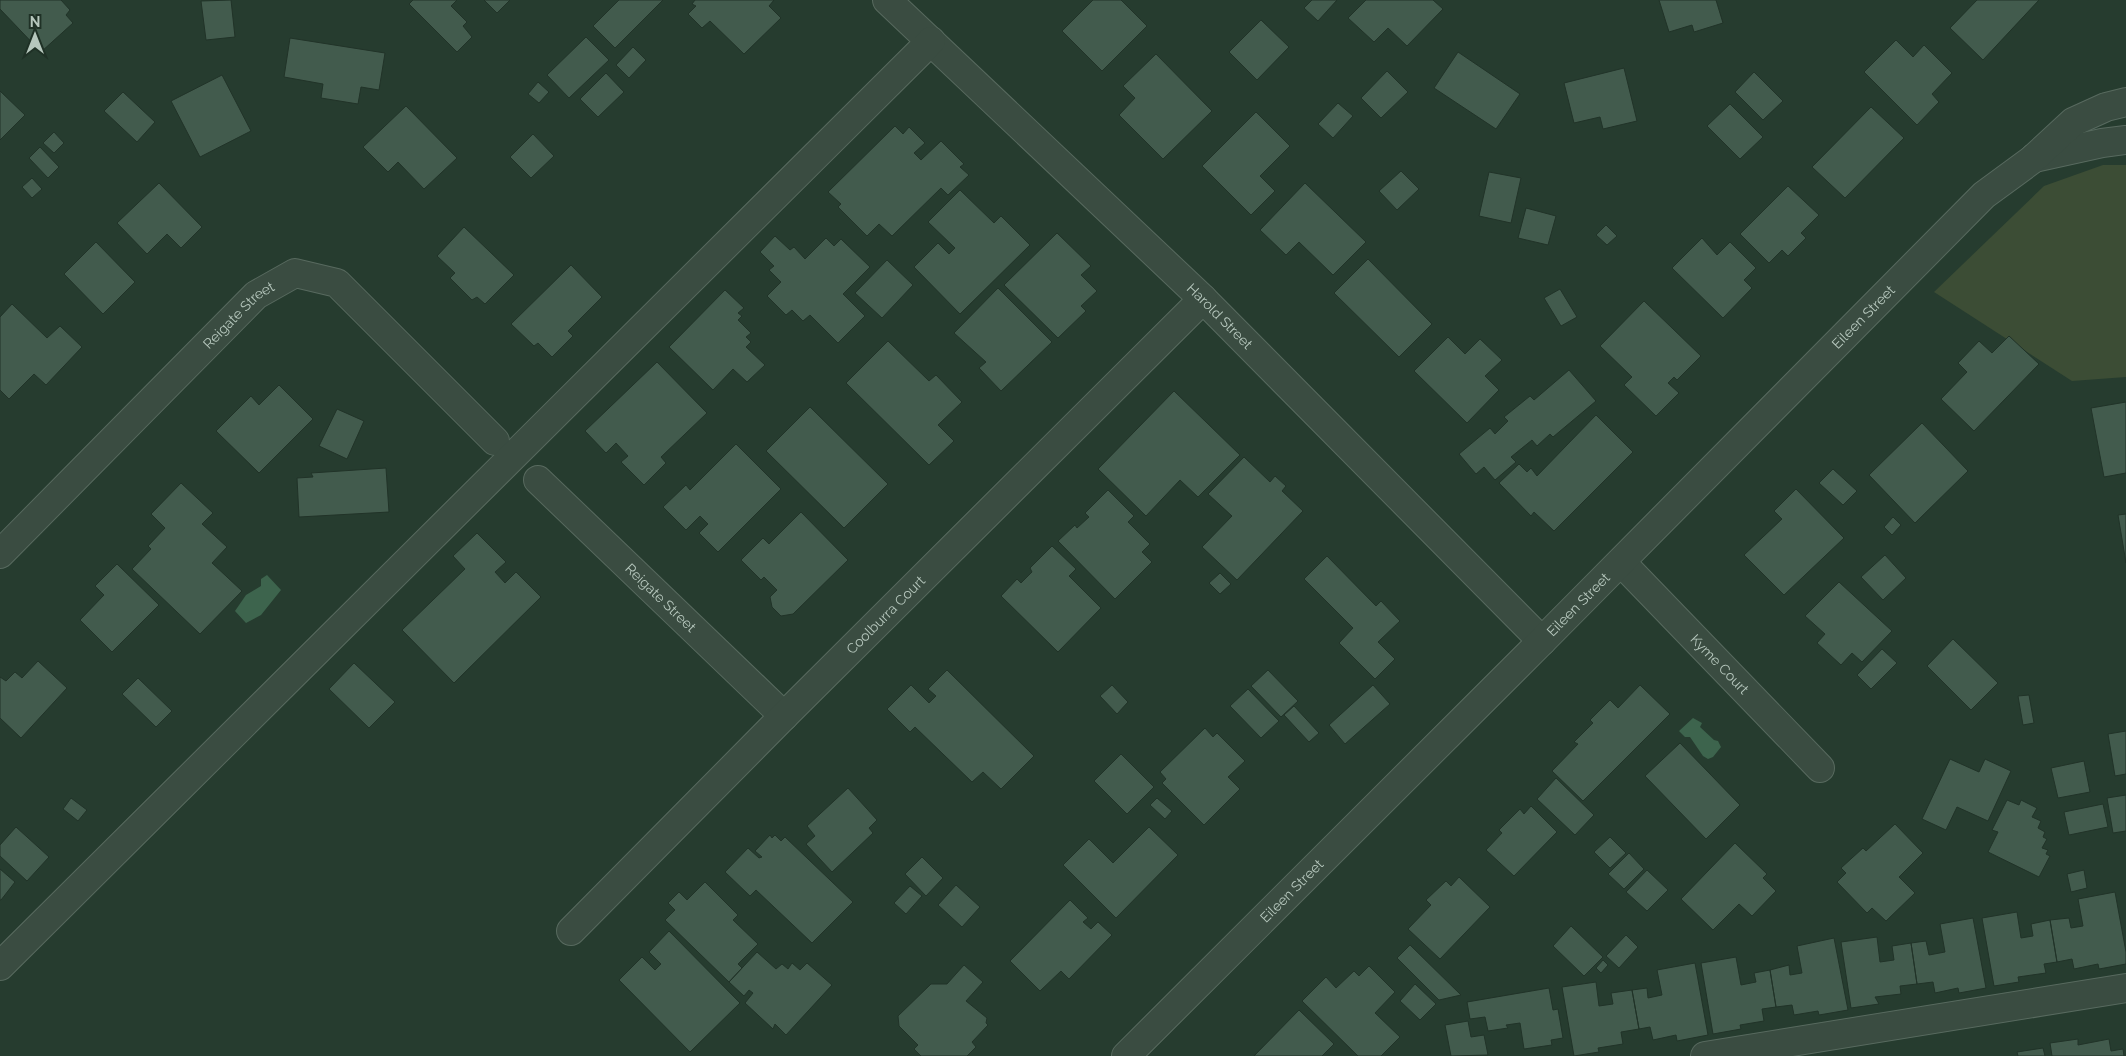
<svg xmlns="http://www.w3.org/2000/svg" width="2126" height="1056" font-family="Raleway,sans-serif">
	<rect width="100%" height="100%" fill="#263c2f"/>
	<!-- green -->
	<path fill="#3c4d35" d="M2103,165H2126V377L2072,381L1934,292L2044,186Z"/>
	<!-- water -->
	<path fill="#3d644d" d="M267,575L281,590L261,615L246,623L235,611L246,595L261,586V579Z
		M1693,718L1702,723L1700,727L1714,740L1718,741L1721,747L1713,757L1708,759L1703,756L1690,737H1685L1679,731Z"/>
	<!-- building -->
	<path fill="#425b4d" stroke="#213328" d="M0,0H61L70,10L66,15L73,23L41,52L0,9Z
		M231,0L235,37L206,40L201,1Z
		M413,0H457L451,6L467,22L463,26L472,37L457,52L409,4Z
		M484,0H510L497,13Z
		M619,0H663L615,48L593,26Z
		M695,0H774L769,6L781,18L744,54L710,21L702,28L688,14L696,6L692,4Z
		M1093,0H1121L1147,26L1102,71L1062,31Z
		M1312,0H1337L1318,21L1304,8Z
		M1366,0H1433L1443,9L1407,46L1388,28L1374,42L1348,18Z
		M1659,0H1716L1723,23L1694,32L1692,25L1669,32Z
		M1977,0H2039L1983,60L1950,28Z
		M1261,20L1289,47L1257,80L1229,52Z
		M586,37L609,60L569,98L547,75Z
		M290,38L385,53L379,90L361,87L358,104L321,98L323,84L284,77Z
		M1896,40L1913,57L1924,45L1952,73L1932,94L1939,102L1917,125L1864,72Z
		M633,47L646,60L629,78L616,65Z
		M1458,52L1520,94L1496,129L1434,88Z
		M1156,54L1212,111L1163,159L1119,115L1135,98L1123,86Z
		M1624,68L1637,121L1603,129L1600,117L1574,123L1564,83Z
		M1387,71L1408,92L1381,118L1361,98Z
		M1754,72L1783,101L1763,120L1735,92Z
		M606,73L624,92L598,117L580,99Z
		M222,75L251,131L200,157L171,101Z
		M538,82L549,92L539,103L528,94Z
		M0,91L25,115L0,140Z
		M123,92L155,122L137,142L104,111Z
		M1338,103L1353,116L1333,138L1318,124Z
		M1730,104L1763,137L1740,159L1707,126Z
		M406,106L457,158L424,189L398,162L388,172L363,147Z
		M1871,107L1904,138L1845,198L1812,167Z
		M1256,112L1290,146L1260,176L1275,191L1251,215L1202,166Z
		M895,126L903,134L909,127L925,143L914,153L921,160L941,141L964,164L960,167L969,175L948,195L941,188L892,236L879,224L867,236L838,207L841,204L828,192Z
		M54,132L64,143L54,153L43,143Z
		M533,134L554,156L531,178L510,157Z
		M40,147L59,167L48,178L29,158Z
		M1401,171L1419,189L1397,210L1379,191Z
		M1489,172L1521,178L1511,223L1479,216Z
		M32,178L42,189L32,198L22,187Z
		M159,183L202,227L181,248L167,234L147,254L117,223Z
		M1305,183L1366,242L1333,275L1299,242L1286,255L1260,230Z
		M1788,186L1819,215L1801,233L1806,238L1788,256L1782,250L1769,263L1740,234Z
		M960,190L994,223L1001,216L1030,245L960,314L914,267L938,243L949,254L955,248L928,222Z
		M1526,208L1556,216L1548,245L1518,238Z
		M1606,225L1617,236L1607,245L1596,235Z
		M464,227L514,275L485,304L477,297L472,300L450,278L455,273L437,256Z
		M1057,233L1091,266L1081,275L1097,291L1081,306L1086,311L1058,338L1004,285Z
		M775,236L790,250L794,247L805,259L826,238L834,246L841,239L870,267L843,294L865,316L838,343L810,315L803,321L792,310L786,315L767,296L781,282L769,270L774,266L760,252Z
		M1702,238L1717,255L1730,242L1756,268L1744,280L1752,288L1723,318L1672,268Z
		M96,242L135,282L103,314L64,274Z
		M1368,259L1432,324L1399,357L1334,293Z
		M887,260L913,285L882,318L855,293Z
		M571,265L602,297L568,331L573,336L552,357L538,343L534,346L511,324Z
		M998,288L1052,342L1001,391L979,368L986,362L954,333Z
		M1560,289L1577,317L1561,326L1544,298Z
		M725,290L744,308L738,313L742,316L738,320L751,333L746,337L751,342L746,347L765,365L747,382L733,369L713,390L669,347Z
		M1644,301L1701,356L1677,380L1674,377L1668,383L1679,393L1656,416L1624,385L1632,377L1600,346Z
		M12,304L47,338L60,326L82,347L46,385L34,374L9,399L0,390V317Z
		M2009,336L2039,364L1974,431L1941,399L1967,372L1958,363L1979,341L1992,353Z
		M1448,337L1465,354L1480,339L1502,360L1485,376L1499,390L1467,423L1414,371Z
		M888,341L929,381L936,375L962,402L938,425L954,441L929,465L846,383Z
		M657,362L707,413L661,457L666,463L644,485L621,462L628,456L616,443L606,453L585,431Z
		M1569,370L1596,401L1553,437L1550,434L1537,446L1532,440L1511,457L1516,462L1495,480L1484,467L1476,474L1459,454L1490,428L1495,434L1508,421L1504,417L1530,396L1534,400Z
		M279,385L313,419L259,473L216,431L251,396L259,405Z
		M1174,391L1240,455L1198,497L1180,480L1146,516L1098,469Z
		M2126,402V473L2104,477L2091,408Z
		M810,407L888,484L844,528L766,451Z
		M337,409L364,421L347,459L319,446Z
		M1596,415L1633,452L1554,531L1534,512L1531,516L1499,483L1519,464L1527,472L1531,468L1537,476Z
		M1922,423L1968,471L1915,523L1869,475Z
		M736,444L781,489L718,552L699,533L708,524L700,516L686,530L663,507L686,485L690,490Z
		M1244,457L1270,482L1275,476L1286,486L1282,491L1303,511L1237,580L1202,547L1232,516L1208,494Z
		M386,468L389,512L299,517L297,478L313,477L311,473Z
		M1833,469L1857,491L1843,505L1819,483Z
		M181,483L213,513L202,524L227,547L212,563L242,591L200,634L132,569L151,549L148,546L165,528L151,514Z
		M1796,489L1844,538L1784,595L1744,555L1782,519L1774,511Z
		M1108,490L1134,516L1128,522L1150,544L1142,552L1152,562L1115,599L1058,541L1075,525L1077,528L1089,517L1085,513Z
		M801,512L848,560L793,614L781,616L772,607L770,597L777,590L764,577L761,580L741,560L763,538L769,544Z
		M2126,514V563L2118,515Z
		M1893,517L1901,525L1892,535L1884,527Z
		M477,533L506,562L495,572L505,583L516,572L541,597L454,683L402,630L465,569L453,556Z
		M1052,546L1076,569L1069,576L1101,608L1058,652L1001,596L1017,579L1021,583L1032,572L1030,568Z
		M1885,555L1906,578L1883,600L1861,577Z
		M1327,556L1376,606L1381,601L1400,621L1378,642L1395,659L1375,679L1339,643L1353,628L1304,579Z
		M117,564L159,605L112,652L80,620L104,595L95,586Z
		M1220,573L1231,584L1220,594L1209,583Z
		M1839,582L1892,631L1862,662L1852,653L1841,665L1817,643L1825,634L1805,616Z
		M1953,639L1998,683L1971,710L1927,666Z
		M1882,649L1897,663L1871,689L1857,675Z
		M38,661L67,688L21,738L0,718V677L6,681L15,672L22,678Z
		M354,663L395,702L369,728L329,689Z
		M947,670L1034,756L1001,789L983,772L972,782L915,727L910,732L887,709L911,685L929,703L936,696L928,689Z
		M1268,670L1298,701L1281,717L1251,686Z
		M138,678L172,711L156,727L122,694Z
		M1112,685L1128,702L1117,714L1100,696Z
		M1373,685L1390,704L1345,744L1329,725Z
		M1640,685L1670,714L1583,801L1552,771L1578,744L1574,742L1593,723L1590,720L1610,700L1618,708Z
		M1248,689L1279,721L1261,738L1230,706Z
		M2029,695L2034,723L2023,725L2018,696Z
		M1294,706L1319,733L1309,742L1284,715Z
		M1205,728L1213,737L1217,733L1245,761L1228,777L1240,789L1204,825L1162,783L1166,779L1160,772Z
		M2126,731V774L2115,776L2108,734Z
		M1680,743L1740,805L1706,839L1645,776Z
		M1121,754L1154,787L1127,814L1094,781Z
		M1950,759L1979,772L1985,759L2011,771L1988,821L1957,807L1946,830L1922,819Z
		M2084,761L2090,792L2058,798L2051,768Z
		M1556,778L1594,815L1575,835L1537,799Z
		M848,788L877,820L869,828L873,833L832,872L806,844L815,836L807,826Z
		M2126,795V831L2113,833L2107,798Z
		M71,798L87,810L78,821L63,809Z
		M1157,798L1172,811L1165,819L1150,805Z
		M2007,800L2019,805L2021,800L2037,808L2032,817L2041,821L2038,828L2045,832L2043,837L2047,839L2042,848L2048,850L2046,854L2050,856L2039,877L1988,852L1998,832L1992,830Z
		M2103,804L2108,827L2069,835L2064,812Z
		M1531,806L1557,832L1514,876L1486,850L1502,833L1499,830L1520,809L1524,814Z
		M1895,824L1923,853L1899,877L1915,893L1886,921L1872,908L1867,913L1837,882L1846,873L1841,868L1863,848L1866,851Z
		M16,827L49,857L27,881L0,856V845Z
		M1149,827L1178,855L1116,918L1063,865L1089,839L1113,863Z
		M770,835L772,838L775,835L781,841L785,837L853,902L812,943L756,890L750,896L725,872L748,848L759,858L762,857L755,851Z
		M1610,837L1626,853L1610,868L1594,852Z
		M1735,843L1767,874L1763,878L1776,891L1752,916L1739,904L1713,930L1681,899Z
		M1629,853L1644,869L1624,889L1608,874Z
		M922,857L943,878L926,896L905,874Z
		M0,869L15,882L1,900H0Z
		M1647,870L1668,890L1647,911L1626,892Z
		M2084,870L2087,888L2071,892L2067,874Z
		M1459,877L1490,907L1440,959L1408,929L1431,905L1426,900L1446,881L1451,886Z
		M705,882L738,915L733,920L758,944L738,964L742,968L729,982L665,920L675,910L668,903L679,892L687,900Z
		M956,885L980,907L962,927L938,905Z
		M910,886L922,896L906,914L894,903Z
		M2115,892L2126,952V964L2099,969L2098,964L2074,969L2072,959L2057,962L2050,920L2069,918L2071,928L2083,926L2078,899Z
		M1070,900L1088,918L1083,922L1091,929L1098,922L1112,935L1069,979L1061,971L1040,991L1010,961Z
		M2017,912L2021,938L2033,936L2031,924L2050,920L2057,962L2044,964L2046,973L2018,977L2019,982L1994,986L1982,918Z
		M1973,918L1986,988L1959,993L1958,988L1935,993L1933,982L1917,984L1911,943L1926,941L1929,955L1945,952L1940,924Z
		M1571,926L1603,957L1584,976L1553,946Z
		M669,931L740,1003L690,1052L619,980L642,957L655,970L661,964L649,952Z
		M1626,935L1638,947L1619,968L1606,956Z
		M1877,937L1880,962L1894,960L1892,946L1911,943L1917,984L1900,986L1901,994L1875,997L1879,1004L1851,1008L1841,942Z
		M1834,938L1848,1010L1819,1015L1818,1011L1794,1015L1792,1005L1776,1007L1770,970L1789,965L1790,975L1802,973L1797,946Z
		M1410,945L1461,995L1439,1000L1397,958Z
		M757,952L776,969L782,964L788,969L792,963L800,970L807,963L832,985L786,1035L775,1024L773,1029L745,1003L753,993L749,990L744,996L729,982Z
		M1736,957L1741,985L1756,982L1754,973L1770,970L1776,1007L1762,1009L1764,1021L1740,1025L1741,1029L1713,1034L1701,963Z
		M1603,960L1608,965L1601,973L1596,968Z
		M1695,963L1708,1035L1677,1041L1676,1035L1653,1040L1650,1027L1639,1029L1632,990L1647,988L1648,998L1662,995L1657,970Z
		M964,965L983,982L966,1001L987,1018L986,1023L988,1025L972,1042L976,1047L967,1056H921L914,1049L918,1045L899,1026L898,1016L931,984H947Z
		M1369,966L1395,992L1375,1013L1400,1037L1381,1056H1358L1302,1001L1326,977L1336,988L1354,971L1359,976Z
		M1596,982L1599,1006L1613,1004L1611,993L1632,990L1639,1029L1621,1032L1623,1044L1598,1048L1599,1052L1574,1056L1562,987Z
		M1415,984L1436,1004L1420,1020L1400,1001Z
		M1549,988L1553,1010L1558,1009L1563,1038L1551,1040L1552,1045L1524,1049L1520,1023L1506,1025L1508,1028L1488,1031L1485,1017L1470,1019L1467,1002Z
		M1299,1010L1334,1044L1322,1056H1254Z
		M1468,1021L1471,1037L1484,1035L1488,1055L1451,1056L1445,1025Z
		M2078,1039V1045L2109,1039L2111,1051L2123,1049L2124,1056H2052L2050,1043Z
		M2043,1048L2045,1056H2018L2017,1052Z"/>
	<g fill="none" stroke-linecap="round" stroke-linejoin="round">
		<!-- minor casing -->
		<g stroke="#586a5f" stroke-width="30">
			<g id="minor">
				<path id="s1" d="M887,0L1203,299L1542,641"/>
				<path d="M2034,158L2102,143L2126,140"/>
				<path id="s2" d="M538,480L784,716"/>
				<path id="s3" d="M0,554L256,295L295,273L337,283L495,441"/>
				<path id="s4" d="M1621,562L1820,768"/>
				<path id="s5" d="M571,931L784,716L1203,299"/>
				<path d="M0,966L931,41"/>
				<path id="s6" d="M1126,1056L1542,641L1984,195L2033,159L2073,122L2106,107L2126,102"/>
				<path d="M1705,1056L2126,988"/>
			</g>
		</g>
		<!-- minor -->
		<use href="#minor" stroke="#3a4c41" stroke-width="28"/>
	</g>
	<g text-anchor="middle" stroke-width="5" stroke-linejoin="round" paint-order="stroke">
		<!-- street labels -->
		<g font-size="14" fill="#b6c7bd" stroke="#1f3126">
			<text dy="5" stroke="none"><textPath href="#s1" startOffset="459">Harold Street</textPath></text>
			<text dy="5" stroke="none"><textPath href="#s3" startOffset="338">Reigate Street</textPath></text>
			<text dy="5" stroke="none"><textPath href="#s6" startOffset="1044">Eileen Street</textPath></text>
			<text dy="5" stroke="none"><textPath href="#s2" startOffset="170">Reigate Street</textPath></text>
			<text dy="5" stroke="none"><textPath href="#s6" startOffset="639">Eileen Street</textPath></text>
			<text dy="5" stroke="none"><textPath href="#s5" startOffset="446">Coolburra Court</textPath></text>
			<text dy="5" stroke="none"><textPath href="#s4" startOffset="142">Kyme Court</textPath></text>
			<text dy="5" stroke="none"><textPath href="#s6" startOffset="234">Eileen Street</textPath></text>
		</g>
	</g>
	<!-- north arrow -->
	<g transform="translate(35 35)" stroke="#1f3126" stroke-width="4" paint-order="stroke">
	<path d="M0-4L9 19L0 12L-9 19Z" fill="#b6c7bd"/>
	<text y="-8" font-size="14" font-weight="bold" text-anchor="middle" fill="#b6c7bd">N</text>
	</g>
</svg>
